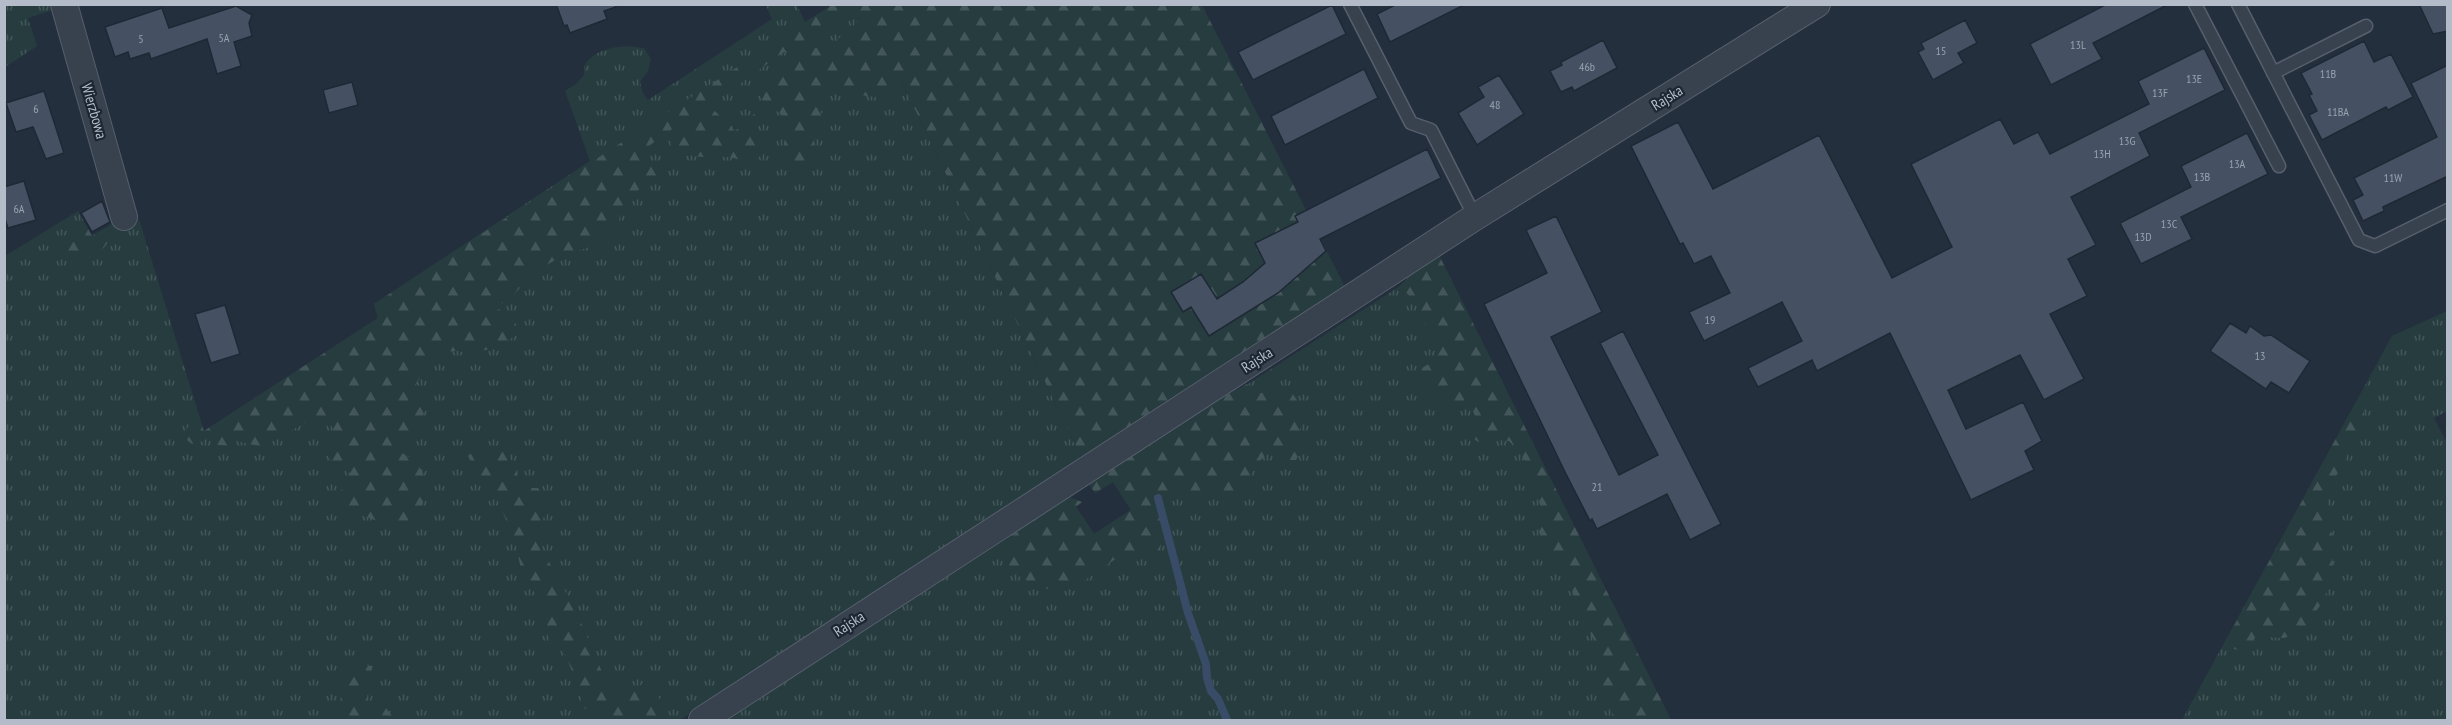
<svg xmlns="http://www.w3.org/2000/svg" width="2452" height="725" font-family="'PT Sans Narrow',sans-serif">
	<defs>
		<pattern id="grass-tufts" width="24" height="20" patternUnits="userSpaceOnUse" patternTransform="scale(1.5)"><rect width="24" height="20" fill="#263c3f"/><path d="M3 7l-1-3M5 7V3M7 7l1-3M15 17l-1-3M17 17v-4M19 17l1-3" fill="none" stroke="#435659"/></pattern>
		<pattern id="forest-firs" width="22" height="20" patternUnits="userSpaceOnUse" patternTransform="scale(1.5)"><rect width="22" height="20" fill="#263c3f"/><path d="M5 1l3.5 6h-7zM16 11l3.5 6h-7z" fill="#435659"/></pattern>
	</defs>
	<rect width="100%" height="100%" fill="#242f3e"/>
	<!-- grass -->
	<path fill="url(#grass-tufts)" d="M5,5H58L59,8L28,18L37,46L5,67Z
		M766,5H797L805,22L832,5H846L889,55L1081,457L1056,479L680,720H5V256L78,211L92,236L116,222L118,228L139,219L204,431L378,318L374,304L590,161L565,91L576,84L584,75V67C593,47 624,44 644,48L651,59L648,71L640,82L643,93L648,100L772,19Z
		M1442,261L1671,720H720L1069,497L1082,502L1076,507L1094,534L1131,510L1113,482L1095,493L1110,466L1219,399L1240,389L1400,286L1418,267Z
		M2447,311V411L2434,418L2448,445L2447,720H2182L2392,336Z"/>
	<!-- forest -->
	<path fill="url(#forest-firs)" fill-rule="evenodd" d="M832,5H1202L1346,289L1081,457L902,82L885,98C866,97 847,92 829,88L817,98L815,105L826,119C816,133 810,143 814,160L808,167L798,171L782,155L785,138L791,130L789,121L773,108L757,122C759,140 775,147 752,163C744,162 736,158 729,157C707,156 687,161 670,144L686,119L646,148C647,160 656,164 659,175L633,194L622,206L619,220L610,234L596,245L562,256L533,273L511,298L495,307L514,319L519,333C504,344 489,350 471,354C466,355 463,351 458,351C450,350 437,355 431,360C422,366 421,379 414,388L416,399L424,414L418,425L407,432L400,452C431,468 428,486 420,514C410,519 398,526 387,524C373,521 362,513 345,510L341,502L340,491L348,484L350,473L344,468L334,467L329,454L333,428L325,418L315,416L289,432H273L263,447L232,440L227,446L218,445L211,434L203,441L192,444L182,436L190,424L200,421L204,431L378,318L374,304ZM849,9L859,20L841,37L822,48H814L802,56L794,66L767,79L762,86L760,94L763,102L754,114L735,131L716,112L706,108L781,54L842,18Z
		M112,224C113,248 94,258 73,263C53,251 72,233 88,229L92,236Z
		M1437,251L1671,720H1619L1612,713L1607,703V696L1598,683L1595,642L1581,617L1564,567L1558,557L1543,542L1539,532L1541,508L1529,468L1520,453L1509,441L1498,440L1485,445L1475,440L1470,430L1476,418L1471,407L1463,402L1450,405L1438,398L1434,391L1417,384L1412,374L1432,362L1438,353L1416,303L1400,286Z
		M1247,384L1252,393C1266,394 1277,389 1290,390L1301,406L1300,425L1301,451L1296,460H1280L1274,454H1268L1258,462L1240,494L1214,495L1161,492L1154,496C1159,508 1163,538 1160,550C1149,554 1140,549 1129,553C1089,568 1074,608 1026,580C1018,576 1009,571 1006,562C1003,555 1006,547 1004,539L1069,497L1082,502L1076,507L1094,534L1131,510L1113,482L1095,493L1088,483C1138,446 1193,413 1247,384Z
		M2356,402L2364,408V421L2352,440L2345,462L2330,485L2326,497L2334,548L2330,584L2322,603L2303,629L2294,635L2284,638L2267,637L2260,632L2254,639L2256,645L2253,651C2241,652 2234,650 2224,644Z
		M495,446L501,448L517,467L518,481L526,488H538C557,517 535,517 538,542L577,613L602,672L607,678L610,691L631,693L642,684C658,690 664,705 669,720H600L593,713L581,706V694L568,661L561,646L550,641L545,629L540,603L520,565L516,543L496,496L475,479L474,468L468,456L474,450Z
		M363,664L371,666C374,679 367,688 367,701L386,708L395,720H337L344,678Z"/>
	<g fill="none" stroke-linecap="round" stroke-linejoin="round">
		<!-- stream -->
		<path stroke="#394c67" stroke-width="8" d="M1158,498L1188,613L1206,664L1207,678L1211,691L1218,699L1227,720"/>
	</g>
	<!-- building -->
	<path fill="#455162" stroke="#1f2835" stroke-width="1.5" d="M556,4H615L616,7L604,11L607,19L570,33L567,25L564,26Z
		M1397,4H1466L1390,42L1377,14Z
		M2107,4H2169L2093,43L2102,59L2051,85L2030,44Z
		M2419,4H2448V31L2433,34Z
		M1332,5L1346,34L1253,80L1238,52Z
		M236,6L252,15L249,23L252,36L234,42L241,66L217,74L207,39L151,59L149,53L130,59L128,52L115,57L105,27L162,8L169,28Z
		M1965,20L1977,43L1958,53L1964,63L1933,80L1918,52L1924,49L1921,43Z
		M1603,40L1617,68L1574,91L1572,87L1561,92L1550,71L1562,65L1561,62Z
		M2364,41L2374,62L2391,54L2413,97L2388,110L2386,107L2322,140L2309,115L2317,111L2309,95L2312,94L2301,73Z
		M2204,48L2225,90L2139,133L2150,156L2071,197L2096,245L2068,259L2087,296L2050,314L2084,379L2044,400L2020,355L1948,390L1966,429L2023,402L2042,441L2025,451L2034,470L1971,500L1890,333L1817,371L1812,360L1758,387L1748,368L1802,341L1782,302L1704,341L1689,312L1730,293L1711,256L1694,264L1683,243L1680,244L1631,146L1678,122L1713,189L1819,135L1892,278L1952,247L1911,164L2000,119L2014,144L2038,132L2050,154L2149,104L2138,81Z
		M2448,65V176L2383,207L2384,211L2363,221L2353,200L2363,195L2354,178L2437,137L2411,83Z
		M1364,69L1378,98L1285,145L1271,116Z
		M1499,75L1524,114L1477,145L1458,113L1484,97L1478,87Z
		M352,82L358,105L329,113L323,90Z
		M44,91L64,153L46,159L33,127L16,132L6,103Z
		M2247,133L2268,174L2181,217L2192,239L2141,264L2120,223L2191,187L2181,166Z
		M1427,149L1441,178L1320,239L1326,251L1278,293L1209,336L1191,307L1183,312L1171,292L1201,274L1217,299L1243,282L1265,263L1255,243L1298,222L1295,216Z
		M24,181L36,220L8,228L4,216V187Z
		M102,201L110,222L92,232L81,213Z
		M1556,216L1602,312L1551,337L1619,475L1658,455L1600,343L1623,331L1721,524L1690,540L1667,494L1597,529L1592,519L1590,521L1565,472L1484,304L1547,273L1526,230Z
		M225,305L240,354L211,363L195,314Z
		M2230,323L2246,333L2250,326L2264,336L2271,335L2310,361L2289,393L2271,382L2266,389L2210,351Z"/>
	<g fill="none" stroke-linecap="round" stroke-linejoin="round">
		<!-- service casing -->
		<g stroke="#565f6c" stroke-width="15">
			<path id="service" d="M1350,4L1411,123L1431,130L1475,217
				M2195,4L2279,166
				M2238,4L2359,240L2375,246L2448,210
				M2273,73L2366,26"/>
		</g>
		<!-- minor casing -->
		<g stroke="#565f6c" stroke-width="28">
			<path id="minor" d="M64,4L124,217
				M702,720L1475,217L1817,4"/>
		</g>
		<!-- service -->
		<use href="#service" stroke="#38414e" stroke-width="12"/>
		<!-- minor -->
		<use href="#minor" stroke="#38414e" stroke-width="26"/>
	</g>
	<g text-anchor="middle" stroke-width="4.5" stroke-linejoin="round" paint-order="stroke">
		<!-- number labels -->
		<g font-size="12" fill="#98a1af">
			<text x="224" y="42">5A</text>
			<text x="141" y="43">5</text>
			<text x="2078" y="49">13L</text>
			<text x="1941" y="55">15</text>
			<text x="1587" y="71">46b</text>
			<text x="2328" y="78">11B</text>
			<text x="2194" y="83">13E</text>
			<text x="2160" y="97">13F</text>
			<text x="1495" y="109">48</text>
			<text x="36" y="113">6</text>
			<text x="2338" y="116">11BA</text>
			<text x="2127" y="145">13G</text>
			<text x="2102" y="158">13H</text>
			<text x="2237" y="168">13A</text>
			<text x="2202" y="181">13B</text>
			<text x="2393" y="182">11W</text>
			<text x="19" y="213">6A</text>
			<text x="2169" y="228">13C</text>
			<text x="2143" y="241">13D</text>
			<text x="1710" y="324">19</text>
			<text x="2260" y="360">13</text>
			<text x="1597" y="491">21</text>
		</g>
		<!-- street labels -->
		<g font-size="15" fill="#b4bcc9" stroke="#1d2633">
			<text transform="translate(1667 98) rotate(-32)" y="5">Rajska</text>
			<text transform="translate(94 111) rotate(74)" y="5">Wierzbowa</text>
			<text transform="translate(1257 360) rotate(-33)" y="5">Rajska</text>
			<text transform="translate(849 624) rotate(-33)" y="5">Rajska</text>
		</g>
	</g>
	<!-- border -->
	<rect width="2452" height="725" fill="none" stroke="#b4bcc9" stroke-width="12"/>
</svg>
